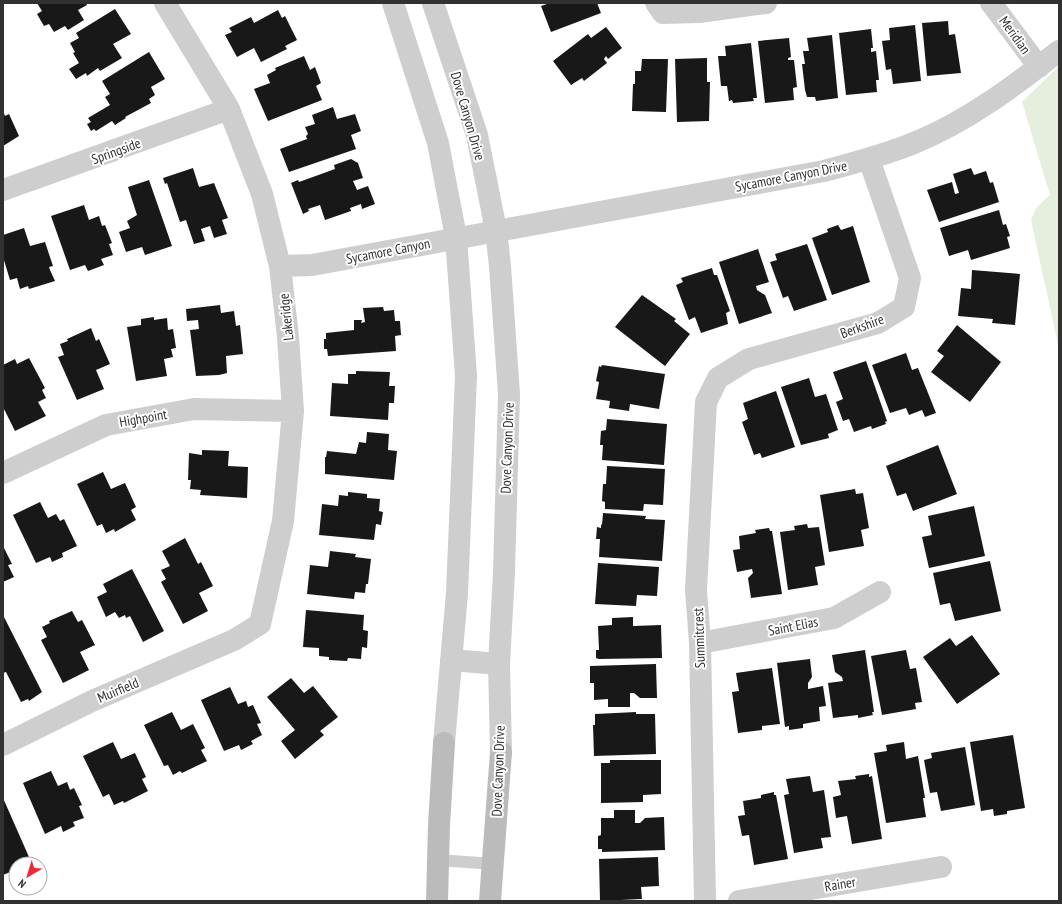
<svg xmlns="http://www.w3.org/2000/svg" width="1062" height="904" font-family="'PT Sans Narrow',sans-serif">
	<rect width="100%" height="100%" fill="#fff"/>
	<!-- green -->
	<path fill="#e6eede" d="M1059,66V349L1031,220L1036,208L1050,195L1022,102Z"/>
	<!-- building -->
	<path fill="#181818" d="M37,3H86L87,5L78,10L84,20L68,30L65,26L54,32L49,24L44,26L37,14L42,11Z
		M550,3H597L601,13L551,32L541,6Z
		M115,9L131,34L113,44L122,58L100,71L98,68L87,76L86,73L76,79L69,69L79,63L73,53L75,52L70,43L79,38L76,33Z
		M278,10L282,18L285,16L297,40L285,46L287,49L261,62L254,48L237,57L225,35L232,32L229,28L251,17L254,23Z
		M948,21L949,35L955,34L961,73L927,76L922,23Z
		M915,25L921,81L893,84L891,69L886,70L882,41L890,40L889,28Z
		M606,27L622,48L608,59L606,56L604,59L607,63L584,81L582,78L571,85L553,61L588,34L591,38Z
		M871,29L873,48H871V52L876,51L879,80H876L877,92L846,95L839,33Z
		M832,35L838,98L816,101L815,97H807L805,90L802,64H805L803,51H809L807,38Z
		M789,38L791,57L788,58V60H794L797,87L793,88L794,100L765,103L758,41Z
		M751,43L757,98H753L754,101L733,103L732,100L729,101L727,86H721L718,56H726L725,46Z
		M149,52L165,79L151,87L155,95L149,99L151,103L125,117L126,118L115,125L112,121L96,131L94,129L91,131L87,124L91,122L88,118L110,105L105,97L110,94L102,81Z
		M304,56L310,70L315,67L321,83L316,86L322,100L268,121L254,89L270,83L267,75L276,70L275,68Z
		M707,58V82H710L709,121L677,122L675,59Z
		M642,59H668L666,112L632,111L633,84H635V71H641Z
		M333,107L337,119L355,114L361,131L351,135L356,149L289,172L280,149L307,139L306,136L308,134L305,127L315,124L312,115Z
		M3,111L5,116L9,114L19,136L3,146Z
		M351,159L358,163L363,178L353,181L357,190L368,186L375,204L362,209L361,204L350,208L351,211L325,220L320,205L308,209L309,211L303,214L291,183L298,180L299,182L335,169L334,165Z
		M193,168L199,187L214,183L228,218L222,220L227,234L214,238L210,226L201,229L205,241L194,244L186,220L180,222L167,183L165,184L163,178Z
		M971,168L974,175L986,171L990,183L993,182L999,202L939,222L927,190L952,182L955,194L959,193L953,174Z
		M149,180L172,246L145,255L142,247L126,252L119,232L130,228L127,221L137,215L128,187Z
		M84,205L89,220L99,216L102,226L105,225L112,243L109,244L113,255L101,259L104,265L88,271L85,265L70,270L51,216Z
		M999,210L1003,225L1006,224L1010,236L1007,237L1010,248L971,260L968,250L949,256L940,228Z
		M838,225L841,230L853,226L870,282L832,295L812,238L828,232L827,229Z
		M24,228L30,246L45,242L53,266L49,267L50,270L55,281L29,289L28,286L20,289L17,278L10,280L3,257V235Z
		M807,244L827,300L794,311L788,296L783,298L770,262L777,260L775,254Z
		M758,249L769,282L756,286L757,290L765,295L772,313L739,324L719,262Z
		M712,268L714,275H717L730,311L726,313L728,324L701,333L695,317L689,320L676,285L683,282L681,278Z
		M972,270L1020,274L1015,325L992,323L993,319L958,316L961,288L971,289Z
		M642,295L676,319L674,321L690,334L665,366L615,327Z
		M220,305L221,313L234,311L236,326L240,325L243,354L226,356L227,373L219,375L196,376L190,330L199,329L198,320L187,321L186,309Z
		M383,307L384,311L394,310L395,321H400L401,335L395,336L396,351L328,356L327,349H324V339H326V333L354,330V320H362L361,323L365,322L363,308Z
		M154,317V320L167,318L168,330L173,329L176,348L171,349L173,357L164,359L167,376L136,381L127,327L141,325V319Z
		M957,325L1001,362L970,402L931,372L944,356L937,351Z
		M91,328L96,341L99,339L110,364L96,370L104,389L77,400L58,357L64,355L60,344L68,341L67,339Z
		M906,353L912,370L918,368L936,413L925,417L922,410L909,415L906,408L890,413L872,365Z
		M29,358L45,388L42,390L46,398L38,402L46,416L15,431L3,407V365L15,359L17,364Z
		M866,361L887,421L885,422L886,424L872,429L871,426L854,432L849,419L843,421L836,402L843,399L833,372Z
		M602,365L665,374L659,409L630,404L629,411L609,408L610,401L596,399L599,382L596,381L599,366L601,367Z
		M356,371L390,372L389,386H395L394,403H389L388,420L330,416L332,383L348,384V374H356Z
		M809,378L815,397L826,394L838,430L828,434L829,438L801,445L781,387Z
		M776,391L795,447L762,458L760,453L754,455L742,422L748,419L743,403Z
		M607,419L667,424L664,465L602,460L603,445H600L601,431L606,430Z
		M367,432L389,434L388,450L397,451L394,480L325,474V457H326L327,451L356,454L359,442L366,443Z
		M938,445L957,494L913,511L906,493L897,496L886,466Z
		M202,450L229,451L228,466L248,467L247,498L200,495L201,490L190,489L191,480H188L189,453L202,455Z
		M607,466L665,469L663,505L644,504L643,511L605,509V502L602,501L603,484H606Z
		M103,472L111,489L125,483L136,507L131,510L136,520L115,532L114,529L106,533L102,524L97,526L77,484Z
		M855,489L856,494L863,493L869,528L861,530L864,546L829,552L820,495Z
		M348,492L367,494V498L380,499L379,511L383,512L381,525L376,524L374,540L319,535L322,504L338,506L339,495L348,496Z
		M40,502L48,518L56,514L60,521L64,519L77,546L62,553L63,557L52,562L50,557L36,563L13,515Z
		M974,506L985,556L929,568L922,537L932,535L928,516Z
		M603,513L646,516L645,519L665,520L662,561L599,557L600,539H596L597,527L601,528V524L602,525Z
		M807,524L808,528L819,527L825,565L815,567L818,585L788,590L780,532L795,530L794,526Z
		M769,528L770,531H772L782,594L751,598L748,578L753,573L752,569L737,572L733,550L740,549L739,536L756,533L755,530Z
		M185,538L198,564L201,562L213,586L199,593L208,611L183,624L161,582L166,579L161,570L170,566L162,551Z
		M3,546L12,564L8,565L14,577L3,582Z
		M330,551L356,554L355,557L371,559L368,584H366L365,593L355,592L354,599L307,594L310,565L328,567Z
		M990,561L1001,611L955,621L950,603L940,605L933,573Z
		M598,563L659,567L657,596L637,595L636,606L595,604Z
		M132,569L164,631L143,642L130,616L126,618L125,615L119,618L115,612L106,617L97,597L107,592L103,584Z
		M306,610L364,615L363,630L368,631L367,648L362,647L361,659L348,658L347,661L329,660V657L319,656V648L303,647Z
		M72,611L78,622L82,620L95,645L80,652L89,670L63,683L41,640L47,637L42,627L50,623L49,621Z
		M3,615L42,692L29,701L28,699L21,702L6,672L3,673Z
		M633,617V626L661,625L662,658L599,659L596,658V650H599L598,626L612,625V618Z
		M972,635L1000,674L957,704L923,657L950,638L956,646Z
		M865,650L874,712H872L873,715L858,718V715L833,718L828,683L843,681L842,677L835,672L832,655Z
		M906,650L910,669L916,668L922,702L915,703L916,709L882,715L871,656Z
		M810,659L812,677L808,683V689L823,686L826,706L819,707L820,721L803,724V728L789,730V726L785,727L777,663Z
		M656,664L657,698H640L634,693H630V707H608V699L594,700V683H590V666Z
		M772,668L780,724L762,726V730L738,733L732,692L739,691L736,673Z
		M291,678L304,693L313,686L338,717L320,731L324,735L295,759L281,741L295,730L267,697Z
		M230,687L238,704L246,701L248,707L253,705L261,723L257,724L262,735L251,741L253,744L241,750L239,745L224,751L201,700Z
		M172,712L181,730L193,724L205,748L201,750L207,761L182,773L180,771L173,775L168,765L164,766L144,725Z
		M636,712V714H655L656,754L594,756L593,725H595V714Z
		M1013,735L1025,808L1007,811V814L994,816L993,809L981,811L970,742Z
		M113,742L121,759L135,753L146,777L142,779L148,791L124,803L123,801L114,805L109,794L103,797L83,756Z
		M904,742L906,759L918,756L925,798H923L926,817L886,823L874,753L887,751L886,745Z
		M965,747L975,805L941,811L937,792L930,793L924,760L932,758L931,753Z
		M610,760H661V794L643,795V802L601,803V763H610Z
		M51,771L58,786L67,782L70,790L74,788L82,805L79,806L84,818L73,822L75,826L63,832L61,826L45,834L23,783Z
		M869,774V777L872,776L882,839L852,844L847,816L836,818L833,797L841,795L838,781L856,779L855,776Z
		M810,776L813,792L824,790L831,837L821,838L823,848L794,853L784,795L789,794L786,779Z
		M774,792V795H776L788,859L754,865L749,835L742,836L738,816L745,815L743,801L761,798V795Z
		M3,798L29,857L30,862L16,864L15,870L3,875Z
		M614,810H635V823H640L645,818L664,817L665,850L602,852V849H598V836L601,835V818H614Z
		M658,857L659,886L641,887L642,899L600,901L599,859Z"/>
	<g fill="none" stroke-linecap="round" stroke-linejoin="round">
		<!-- lane -->
		<path stroke="#cecece" stroke-width="12" d="M438,860L494,864"/>
		<!-- street -->
		<path stroke="#cecece" stroke-width="22" d="M393,3L438,143L456,237L466,376L457,593L444,743
			M433,3L477,135L496,230L500,266L509,394L504,573L499,664L501,752
			M656,3L663,13L699,12L766,3
			M991,3L1039,67
			M3,190L229,109
			M280,266L312,265L824,171C854,163 885,155 914,143C968,121 1014,86 1059,51
			M3,473L106,425L194,409L293,411
			M700,643L834,618L880,592
			M451,660L499,664
			M3,745L92,701L234,640L260,624L283,521L293,411L288,337L280,266L262,194L229,109L165,3
			M705,901L700,643L696,590L706,402L718,378L749,359L878,323L904,307L910,278L869,159
			M739,901L941,867"/>
		<!-- secondary -->
		<path stroke="#bbb" stroke-width="22" d="M437,901L439,825L444,743
			M490,901L501,752"/>
	</g>
	<g text-anchor="middle" stroke-width="4" stroke-linejoin="round" paint-order="stroke">
		<!-- street labels -->
		<g font-size="14" fill="#313131" stroke="#fff">
			<text transform="translate(1015 35) rotate(54)" y="5">Meridian</text>
			<text transform="translate(468 116) rotate(74)" y="5">Dove Canyon Drive</text>
			<text transform="translate(116 151) rotate(-20)" y="5">Springside</text>
			<text transform="translate(791 176) rotate(-11)" y="5">Sycamore Canyon Drive</text>
			<text transform="translate(388 251) rotate(-11)" y="5">Sycamore Canyon</text>
			<text transform="translate(286 317) rotate(-96)" y="5">Lakeridge</text>
			<text transform="translate(862 326) rotate(-20)" y="5">Berkshire</text>
			<text transform="translate(143 418) rotate(-10)" y="5">Highpoint</text>
			<text transform="translate(507 448) rotate(-88)" y="5">Dove Canyon Drive</text>
			<text transform="translate(793 626) rotate(-11)" y="5">Saint Elias</text>
			<text transform="translate(699 638) rotate(-92)" y="5">Summitcrest</text>
			<text transform="translate(118 690) rotate(-23)" y="5">Muirfield</text>
			<text transform="translate(498 771) rotate(-88)" y="5">Dove Canyon Drive</text>
			<text transform="translate(840 884) rotate(-10)" y="5">Rainer</text>
		</g>
	</g>
	<!-- border -->
	<rect width="1062" height="904" fill="none" stroke="#313131" stroke-width="8"/>
	<!-- north arrow -->
	<g transform="translate(28 876) rotate(218)"><circle r="19" fill="#ffffff" stroke="#adadad"/>
	<path d="M0-3L7 15L0 10L-7 15Z" fill="#f22834"/>
	<text y="-6" font-size="11" font-weight="bold" text-anchor="middle" fill="#313131">N</text>
	</g>
</svg>
